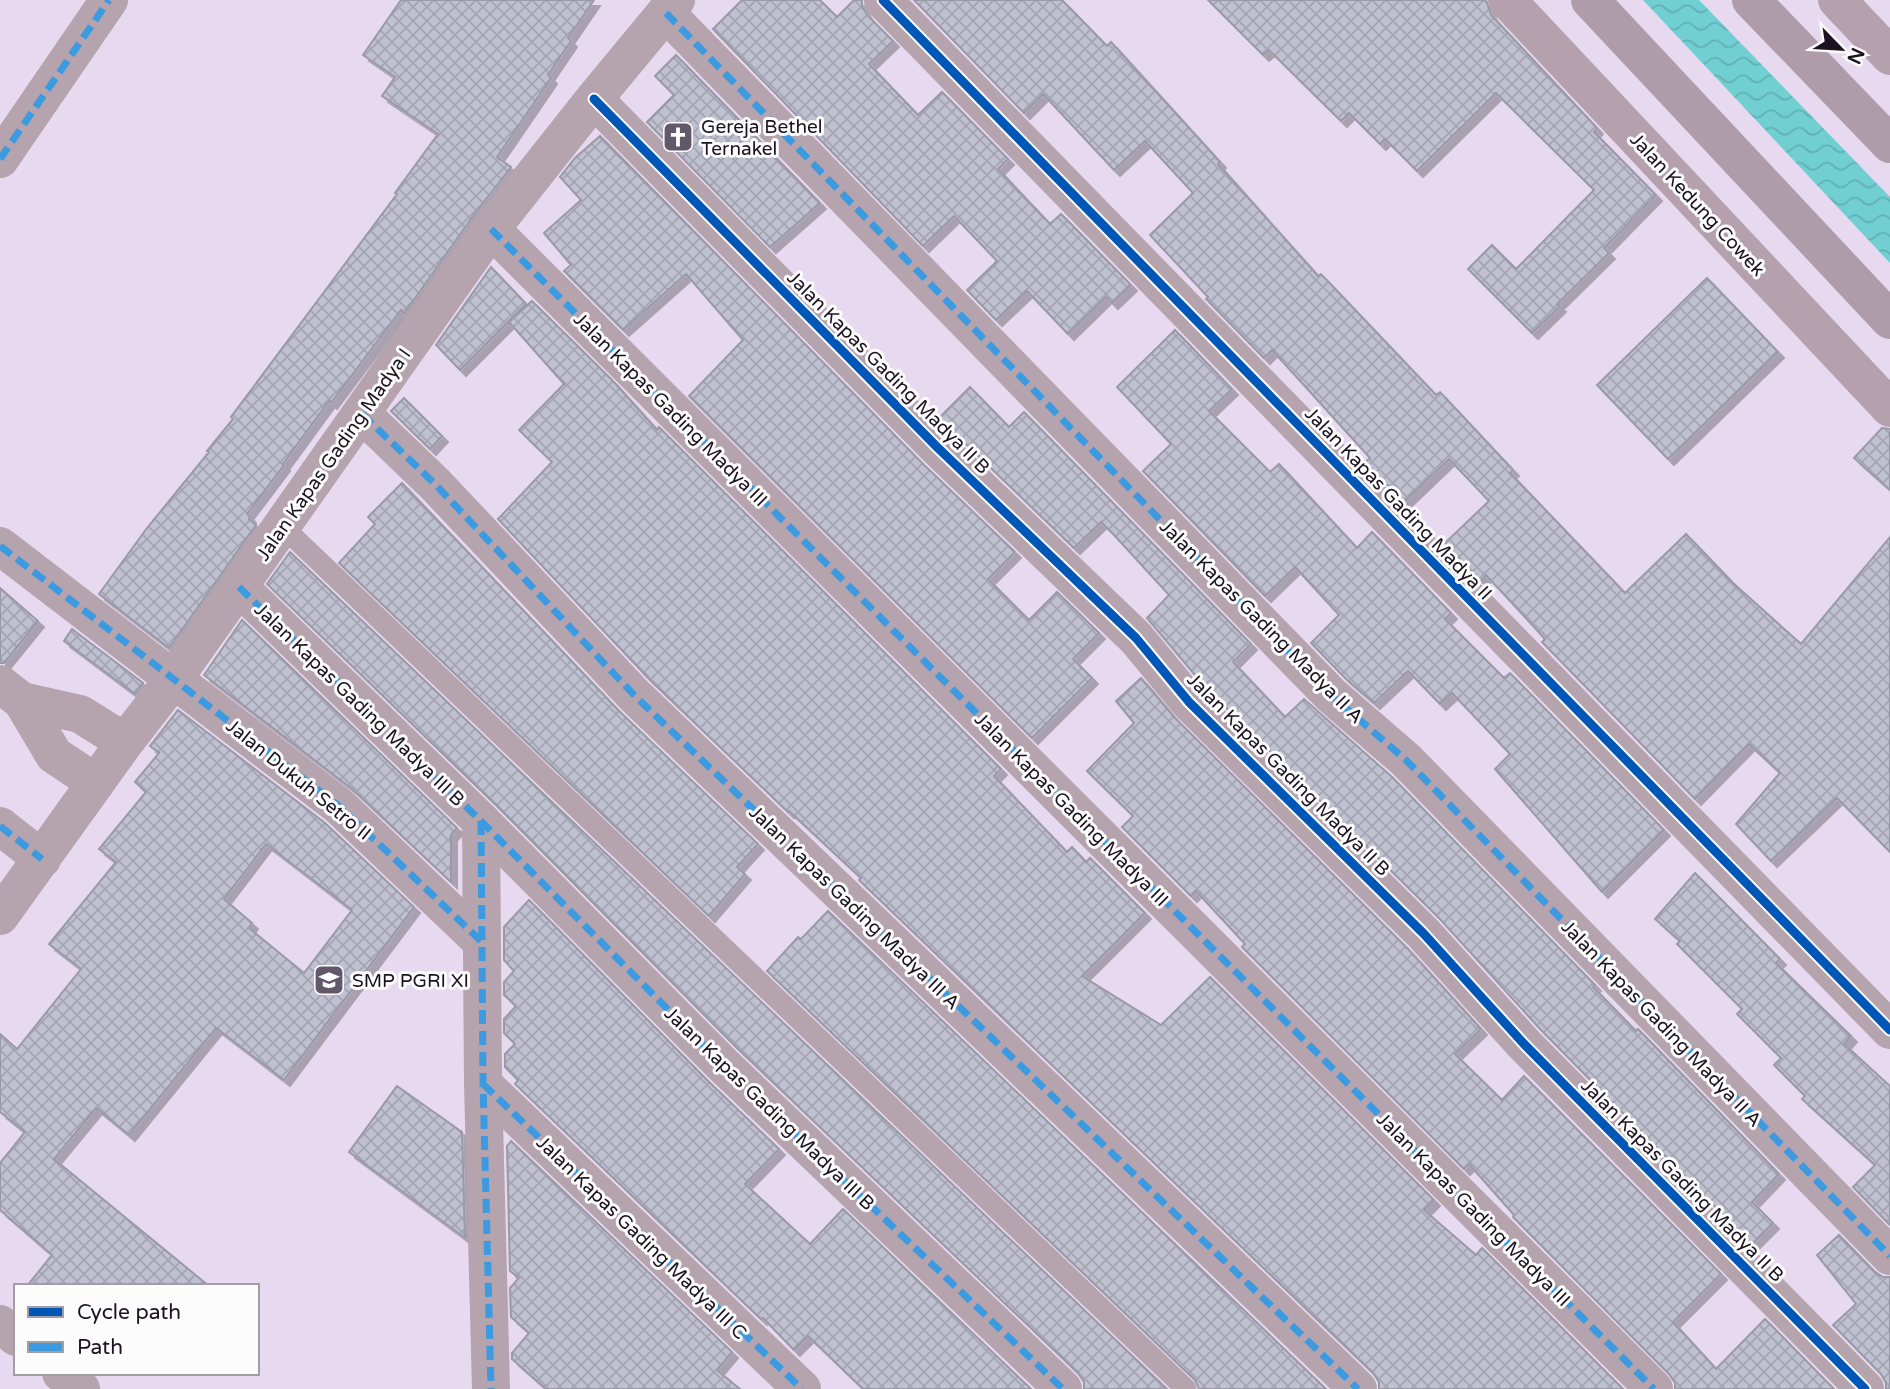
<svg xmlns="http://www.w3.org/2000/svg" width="1890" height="1389" font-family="'Varela Round',sans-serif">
	<defs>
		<pattern id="water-waves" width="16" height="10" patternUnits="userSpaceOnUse" patternTransform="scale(1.75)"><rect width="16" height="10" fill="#71cfd2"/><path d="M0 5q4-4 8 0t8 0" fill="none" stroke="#61b1b4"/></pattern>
		<pattern id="building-cross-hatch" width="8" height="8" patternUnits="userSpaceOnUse" patternTransform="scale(1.75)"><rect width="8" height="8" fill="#bfc0d0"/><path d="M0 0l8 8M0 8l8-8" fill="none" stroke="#a4a4b2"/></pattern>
		<filter id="shadow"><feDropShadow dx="6" dy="6" stdDeviation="0" flood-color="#0004"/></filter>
	</defs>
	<rect width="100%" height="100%" fill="#e7daf0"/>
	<!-- water -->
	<path fill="url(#water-waves)" d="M1643,0H1699L1890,197V263Z"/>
	<!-- building -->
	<path fill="url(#building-cross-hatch)" stroke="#9999a8" stroke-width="2" fill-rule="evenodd" filter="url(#shadow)" d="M401,0H594L568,38L571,41L548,75L551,78L497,157L511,167L473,216L404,314L401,310L331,403L329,401L283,464L284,465L247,514L250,517L249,519L256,525L169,648L99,594L147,528L209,452L207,451L233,419L231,417L397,194L395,193L438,134L382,96L395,77L363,55Z
		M742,0H820L837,17L854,0H862V6L867,15L893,41L869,64L918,115L942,92L1008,159L998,169L1050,224L1061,214L1131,285L1112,303L1106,297L1068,334L1027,291L996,320L967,290L997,261L954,216L923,246L713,29Z
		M914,0H1062L1107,46L1111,42L1220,162L1218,164L1318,276L1321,274L1436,395L1440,392L1513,470L1510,473L1625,593L1686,534L1733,583L1801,644L1890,537V852L1837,798L1771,861L1736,824L1780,773L1749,744L1695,799L1542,642L1545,639L1486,575L1481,581L1445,543L1489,501L1449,459L1404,502L1365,462L1370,458L1272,350L1264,358L1206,299L1208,297L1150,235L1193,193L1145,141L1114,170L1043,94L1024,113Z
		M1208,0H1486L1491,15L1597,128L1594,132L1656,195L1604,248L1609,253L1557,304L1560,306L1532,333L1468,269L1492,245L1516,269L1594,190L1496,93L1417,171L1385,139L1380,144L1349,113L1341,121L1269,50L1263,55Z
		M676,55L820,203L770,247L647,122L674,95L655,76Z
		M600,136L921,462L1015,552L988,579L1029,620L1057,592L1099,633L1073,659L1092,678L1032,738L689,396L743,340L686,274L623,330L564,271L571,265L544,233L581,200L560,177L575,158Z
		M491,267L526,304L460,370L436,345Z
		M1707,278L1778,352L1668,459L1597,385Z
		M532,301L613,381L657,430L659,427L1001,769L994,776L1067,852L1072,847L1086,862L1090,858L1145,913L1082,976L1161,1025L1210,977L1434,1200L1424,1210L1476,1255L1482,1248L1623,1389H1379V1382L1373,1373L859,880L861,878L789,811L788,812L650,680L498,519L552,462L519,430L564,384L509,322Z
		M1175,330L1232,389L1209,411L1270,472L1279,464L1357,548L1372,532L1451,613L1445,619L1504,678L1510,673L1664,830L1602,892L1495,769L1510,754L1452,693L1440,704L1408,671L1374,703L1346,679L1311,643L1339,615L1295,567L1265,596L1143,471L1171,444L1117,387Z
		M970,387L1009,427L1024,412L1251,644L1233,662L1285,717L1304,699L1391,776L1595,985L1593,987L1636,1031L1638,1029L1779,1174L1752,1202L1773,1223L1752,1244L1540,1029L1439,918L1205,687L1147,618L1169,595L1115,536L1101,522L1074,548L939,418Z
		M404,398L442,436L430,449L391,411Z
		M1882,428L1890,429V490L1854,458Z
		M402,483L618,710L758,844L737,867L745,874L709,916L339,563L375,524L368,517Z
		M290,552L1167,1389H1084V1382L1078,1373L737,1048L496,805L267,584Z
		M0,588L38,621L4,663H0Z
		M242,620L457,828L451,835V882L352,789L204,675Z
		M72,629L143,683L135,694L64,641Z
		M1141,678L1174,717L1408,949L1481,1029L1455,1054L1502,1100L1524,1076L1721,1274L1673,1322L1716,1369L1765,1319L1834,1389H1675V1383L1669,1374L1513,1217L1514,1215L1469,1164L1464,1169L1242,947L1245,944L1196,891L1191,896L1122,827L1133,816L1087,771L1134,723L1116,701Z
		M178,710L325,823L414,907L284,1080L216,1028L129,1135L96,1108L54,1159L209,1286H27L52,1255L0,1210V1163L25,1132L0,1112V1034L17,1049L81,969L49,944L116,862L99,849L146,792L135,782L159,753L150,746ZM266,844L352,910L304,973L249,928L252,923L224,899Z
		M1695,873L1780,959L1776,963L1851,1036L1844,1044L1890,1086V1225L1853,1187L1875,1165L1802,1099L1805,1096L1774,1065L1781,1058L1737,1014L1742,1009L1677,944L1680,941L1655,919Z
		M529,900L706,1079L779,1149L745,1184L810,1244L843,1209L1031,1389H863L808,1336L794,1350L763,1318L761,1319L515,1084L518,1080L505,1067V1054L515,1044L504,1033V1019L516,1006L504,995V982L514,971L504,960V927Z
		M828,911L1326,1389H1199L1195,1380L767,971L798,937L801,939Z
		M397,1086L462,1132L465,1238L349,1152Z
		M511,1141L732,1352L717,1370L740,1389H546L512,1359V1353L529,1333L511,1317L510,1288L519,1278L510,1271L507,1146Z
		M1839,1235L1874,1271L1883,1277H1890V1389H1886V1383L1881,1374L1833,1325L1856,1304L1817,1255Z"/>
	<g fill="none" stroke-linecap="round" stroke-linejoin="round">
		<!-- service -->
		<path stroke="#b5a3ad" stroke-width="21" d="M282,526L1186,1389"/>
		<!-- minor -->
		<path stroke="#b5a3ad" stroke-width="38" d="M883,0L1890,1030
			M666,13L1331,695L1406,760L1890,1256
			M594,99L937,447L1136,638L1189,702L1424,934L1524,1044L1865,1389
			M0,159L109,0
			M491,229L1654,1389
			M362,414L435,484L634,695L1358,1389
			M0,546L339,806L482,942
			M239,587L481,821L722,1064L1063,1389
			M0,684L22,701L54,755L96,783
			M22,701L80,714L125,742
			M481,821L483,1084L491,1389
			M0,826L42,859
			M0,916L125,742L173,680L491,229L594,99L676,0
			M483,1084L802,1389
			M0,1324L16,1337
			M61,1373L81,1389"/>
		<!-- secondary -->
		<path stroke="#b5a1ae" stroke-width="38" d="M1507,0L1890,408
			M1837,0L1890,56"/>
		<!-- trunk -->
		<path stroke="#af9cab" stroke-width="38" d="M1590,0L1890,320
			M1751,0L1890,144"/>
		<!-- quiet -->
		<path stroke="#3b9ae0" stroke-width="7" stroke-dasharray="14 7" stroke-linecap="butt" d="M666,13L1331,695L1406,760L1890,1256
			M0,159L109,0
			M491,229L1654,1389
			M362,414L435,484L634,695L1358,1389
			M0,546L339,806L482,942
			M239,587L481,821L722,1064L1063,1389
			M481,821L483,1084L491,1389
			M0,826L42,859
			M483,1084L802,1389"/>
		<!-- cycleway casing -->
		<g stroke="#fcfcfc" stroke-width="13">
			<path id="cycleway" d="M883,0L1890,1030
				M594,99L937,447L1136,638L1189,702L1424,934L1524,1044L1865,1389"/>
		</g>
		<!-- cycleway -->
		<use href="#cycleway" stroke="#0057b8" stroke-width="9"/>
	</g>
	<!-- icons -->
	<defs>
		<g id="church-square" transform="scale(1.575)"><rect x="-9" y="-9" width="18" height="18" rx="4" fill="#625869" stroke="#fcfcfc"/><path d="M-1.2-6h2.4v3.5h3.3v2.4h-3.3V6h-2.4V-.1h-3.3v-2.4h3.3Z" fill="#fff"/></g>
		<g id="school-square" transform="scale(1.575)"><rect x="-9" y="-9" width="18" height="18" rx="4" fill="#625869" stroke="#fcfcfc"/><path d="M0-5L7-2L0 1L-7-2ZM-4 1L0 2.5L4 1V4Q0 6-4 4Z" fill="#fff"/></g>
	</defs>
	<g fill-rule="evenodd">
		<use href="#church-square" x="678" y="137"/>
		<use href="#school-square" x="329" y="980"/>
	</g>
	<g text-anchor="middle" stroke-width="6" stroke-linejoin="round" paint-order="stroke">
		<!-- poi labels -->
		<g font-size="19" fill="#1b1220" stroke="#fcfcfc" text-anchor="start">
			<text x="701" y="133">Gereja Bethel<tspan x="701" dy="22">Ternakel</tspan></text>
			<text x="352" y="987">SMP PGRI XI</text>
		</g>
		<!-- street labels -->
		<g font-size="19" fill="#1b1220" stroke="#fcfcfc">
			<text transform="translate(1698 204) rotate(47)" y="7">Jalan Kedung Cowek</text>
			<text transform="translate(889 372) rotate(45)" y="7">Jalan Kapas Gading Madya II B</text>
			<text transform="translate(671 409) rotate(45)" y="7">Jalan Kapas Gading Madya III</text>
			<text transform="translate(333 454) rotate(-55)" y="7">Jalan Kapas Gading Madya I</text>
			<text transform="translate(1399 503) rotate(46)" y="7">Jalan Kapas Gading Madya II</text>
			<text transform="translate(1262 621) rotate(45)" y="7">Jalan Kapas Gading Madya II A</text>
			<text transform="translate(360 704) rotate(44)" y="7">Jalan Kapas Gading Madya III B</text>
			<text transform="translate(1289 774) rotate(45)" y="7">Jalan Kapas Gading Madya II B</text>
			<text transform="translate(299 779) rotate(39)" y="7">Jalan Dukuh Setro II</text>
			<text transform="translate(1072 809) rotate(45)" y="7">Jalan Kapas Gading Madya III</text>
			<text transform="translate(855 907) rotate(44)" y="7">Jalan Kapas Gading Madya III A</text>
			<text transform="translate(1662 1023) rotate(46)" y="7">Jalan Kapas Gading Madya II A</text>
			<text transform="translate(770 1108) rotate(44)" y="7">Jalan Kapas Gading Madya III B</text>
			<text transform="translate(1683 1180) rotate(45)" y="7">Jalan Kapas Gading Madya II B</text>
			<text transform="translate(1474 1209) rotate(45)" y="7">Jalan Kapas Gading Madya III</text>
			<text transform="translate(642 1237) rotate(44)" y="7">Jalan Kapas Gading Madya III C</text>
		</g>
	</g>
	<!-- legend -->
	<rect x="14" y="1284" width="245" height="91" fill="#fcfcfc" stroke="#a29ea4" stroke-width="2"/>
	<rect x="28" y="1307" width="35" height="10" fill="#0057b8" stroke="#a29ea4" stroke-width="2"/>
	<text x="77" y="1319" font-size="21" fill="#1b1220">Cycle path</text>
	<rect x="28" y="1342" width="35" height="10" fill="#3b9ae0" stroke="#a29ea4" stroke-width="2"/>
	<text x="77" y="1354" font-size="21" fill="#1b1220">Path</text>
	<!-- north arrow -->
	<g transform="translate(1841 49) rotate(115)" stroke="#fcfcfc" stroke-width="5" paint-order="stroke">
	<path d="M0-5L12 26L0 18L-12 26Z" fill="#1b1220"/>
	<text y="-10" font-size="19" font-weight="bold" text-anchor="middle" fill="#1b1220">N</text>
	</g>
</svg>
